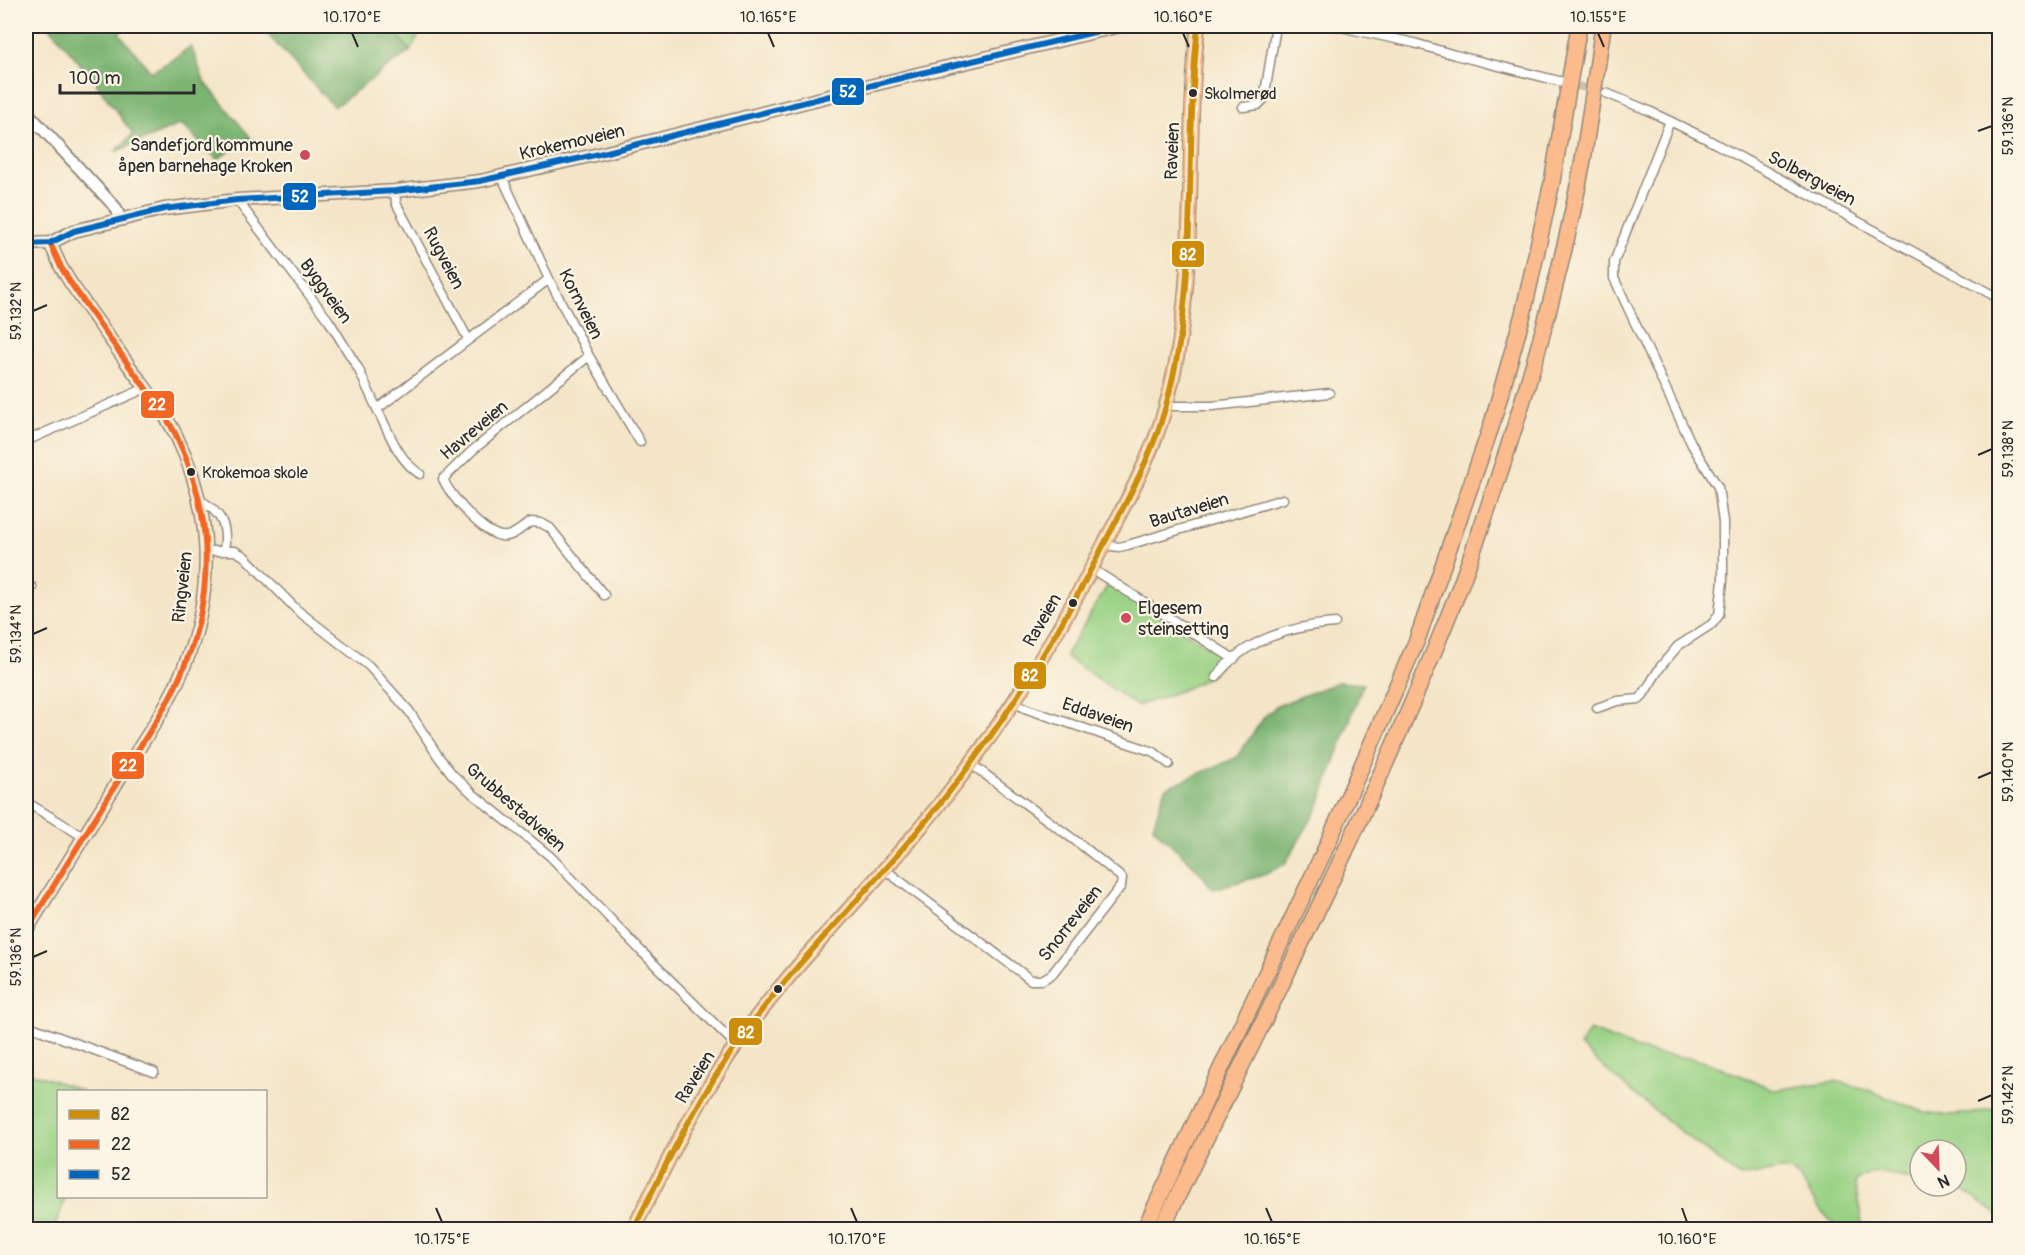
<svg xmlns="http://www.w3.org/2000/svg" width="2025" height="1255" font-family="Pangolin,sans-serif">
	<rect width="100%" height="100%" fill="#fcf5e5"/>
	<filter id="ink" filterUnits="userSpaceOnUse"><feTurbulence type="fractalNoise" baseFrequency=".0167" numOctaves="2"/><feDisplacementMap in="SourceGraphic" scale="12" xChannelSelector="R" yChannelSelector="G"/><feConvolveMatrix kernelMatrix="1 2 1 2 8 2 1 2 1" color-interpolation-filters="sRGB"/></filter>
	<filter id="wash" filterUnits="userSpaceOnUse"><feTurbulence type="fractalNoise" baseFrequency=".008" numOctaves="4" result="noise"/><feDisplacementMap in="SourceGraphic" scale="24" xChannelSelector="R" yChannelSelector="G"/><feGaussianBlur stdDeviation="1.35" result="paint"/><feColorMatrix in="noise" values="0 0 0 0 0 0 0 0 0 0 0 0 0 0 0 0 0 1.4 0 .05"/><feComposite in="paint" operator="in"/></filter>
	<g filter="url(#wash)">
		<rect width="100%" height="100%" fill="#f4e5c8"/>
		<!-- green -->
		<path fill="#9ad285" stroke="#627e58" stroke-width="1.5" d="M392,26H424L410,51Z
			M1109,583L1218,653L1222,659C1216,684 1159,697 1137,706L1065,656Z
			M1590,1030L1640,1050L1662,1055L1690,1058L1709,1063L1775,1090L1835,1081L1863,1088L1924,1112L1946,1115L1968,1114L1999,1108V1216L1962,1189L1941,1188L1933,1186H1956V1150H1920V1182C1904,1178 1864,1164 1855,1184L1863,1228L1861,1229H1838L1818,1207L1799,1177L1791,1171L1781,1170L1740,1177C1685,1135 1630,1093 1580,1046Z
			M26,1071L83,1091L58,1092V1196L66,1197L54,1229L26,1220Z"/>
		<!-- forest -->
		<path fill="#7bb472" stroke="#53704e" stroke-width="1.5" d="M49,26H126L119,33L151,72L174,59L191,46L204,81L251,138L217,159L181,124L115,152L133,134L95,82Z
			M260,26H392L410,51L334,107Z
			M1338,682L1363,684L1318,808L1285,864L1264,875L1213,889L1197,869L1153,827L1165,788L1236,758L1265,716L1277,706Z"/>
	</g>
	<g filter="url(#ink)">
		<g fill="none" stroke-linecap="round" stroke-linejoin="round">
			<!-- minor-tunnel -->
			<path stroke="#ccc0a9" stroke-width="8" stroke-dasharray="8 4" stroke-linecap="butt" d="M1566,83L1597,91"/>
			<!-- minor casing -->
			<g stroke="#90887a" stroke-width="11">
				<path id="minor" d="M1336,26L1414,43L1455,55L1563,82
					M1606,93L1647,110L1705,138L2000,299
					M1243,107L1258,105L1264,99L1276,26
					M26,133L38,125
					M502,177L549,279L589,356L640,442
					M395,191L396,203L468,339
					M237,200L329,321L358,368L377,409
					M589,356L473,450L443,479C450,496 487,540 507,536C516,535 523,526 531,522L541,523L550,528L604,595
					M1165,406H1213L1329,393
					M26,441L146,388
					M420,474C398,460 389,432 377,409L549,279
					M200,500C221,512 228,526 224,550
					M1104,545L1119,547L1128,545L1283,499
					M205,551H235L244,556L297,610L369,666L409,711L438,756L452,774L473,794L550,856L641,951L736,1045
					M1092,569L1234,659
					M26,592L32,587
					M1216,677C1243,640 1291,626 1335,623
					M1013,702L1027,709L1154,752L1169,764
					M1597,708L1617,701L1640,699L1643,695L1661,666L1678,646L1712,624L1719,615L1723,581V522L1718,487L1692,445L1614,278V262L1670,121
					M26,802L84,837
					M884,869L1031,980H1042L1052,974L1121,886L1122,878L1084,847L971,764
					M26,1025L154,1072"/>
			</g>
			<!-- tertiary casing -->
			<g stroke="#90887a" stroke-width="14">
				<path id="tertiary" d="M26,111L116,208L120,218"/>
			</g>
			<!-- secondary casing -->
			<g stroke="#90887a" stroke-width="15">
				<path id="secondary" d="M26,244L50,243L74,231L164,209L237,200L395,191L480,181L599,154L913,75L1120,26
					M26,931C57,881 87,831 118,781C141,744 168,707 184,667C216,590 212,509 176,435C164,411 146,389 130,367C110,339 90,311 70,282L61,267L50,243"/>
			</g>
			<!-- primary casing -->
			<g stroke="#90887a" stroke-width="16">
				<path id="primary" d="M633,1230C666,1164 698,1098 741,1038C793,965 858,902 915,834C989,747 1052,648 1103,546C1124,506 1147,465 1161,422C1202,294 1183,157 1198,26"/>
			</g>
			<!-- motorway casing -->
			<g stroke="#90887a" stroke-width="18">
				<path id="motorway" d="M1144,1230L1323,854L1417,640L1491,427L1523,314L1552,182L1579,26
					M1161,1230C1261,1024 1367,820 1452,607C1473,555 1490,502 1508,448C1538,354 1565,257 1583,160C1590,115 1597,70 1603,26"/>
			</g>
			<!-- minor -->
			<use href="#minor" stroke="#fff" stroke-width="8"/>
			<!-- tertiary -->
			<use href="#tertiary" stroke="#fff" stroke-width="10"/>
			<!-- secondary -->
			<use href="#secondary" stroke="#fde4d1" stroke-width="12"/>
			<!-- primary -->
			<use href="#primary" stroke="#fbbb8c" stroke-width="14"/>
			<!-- motorway -->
			<use href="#motorway" stroke="#fbbb8c" stroke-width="15"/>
			<!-- bus-1 casing -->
			<g stroke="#fcf5e5" stroke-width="10">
				<path id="bus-1" d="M633,1230C666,1164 698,1098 741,1038C793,965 858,902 915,834C989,747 1052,648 1103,546C1124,506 1147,465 1161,422C1202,294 1183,157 1198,26"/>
			</g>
			<!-- bus-2 casing -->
			<g stroke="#fcf5e5" stroke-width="10">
				<path id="bus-2" d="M26,931C57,881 87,831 118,781C141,744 168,707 184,667C216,590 212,509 176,435C164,411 146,389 130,367C110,339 90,311 70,282L61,267L50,243"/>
			</g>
			<!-- bus-3 casing -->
			<g stroke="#fcf5e5" stroke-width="10">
				<path id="bus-3" d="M26,244L50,243L74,231L164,209L237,200L395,191L480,181L599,154L913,75L1120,26"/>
			</g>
			<!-- bus-1 -->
			<use href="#bus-1" stroke="#ce8d09" stroke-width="6"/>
			<!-- bus-2 -->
			<use href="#bus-2" stroke="#f26522" stroke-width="6"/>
			<!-- bus-3 -->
			<use href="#bus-3" stroke="#0065bd" stroke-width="6"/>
		</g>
	</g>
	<!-- ticks -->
	<path fill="none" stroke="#2b2b2b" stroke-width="2" d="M352,33L358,47M768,33L774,47M1183,33L1189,47M1598,33L1604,47M1978,131L1992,126M33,311L47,305M1978,455L1992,449M33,634L47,628M1978,778L1992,772M33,957L47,951M1978,1101L1992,1095M436,1208L442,1222M851,1208L857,1222M1266,1208L1272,1222M1682,1208L1687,1222"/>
	<!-- markers -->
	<g fill="#2b2b2b" stroke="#fcf5e5" stroke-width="2">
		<circle cx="1193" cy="93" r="5"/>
		<circle cx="191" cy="472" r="5"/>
		<circle cx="1073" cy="603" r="5"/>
		<circle cx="778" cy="989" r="5"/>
	</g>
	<g fill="#d1495b" stroke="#fcf5e5" stroke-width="2">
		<circle cx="305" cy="155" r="6"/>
		<circle cx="1126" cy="618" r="6"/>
	</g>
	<g text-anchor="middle" stroke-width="4.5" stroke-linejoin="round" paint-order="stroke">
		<!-- bus labels -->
		<g font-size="16" fill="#2b2b2b" stroke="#fcf5e5" text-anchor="start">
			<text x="1204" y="99">Skolmerød</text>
			<text x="202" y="478">Krokemoa skole</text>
		</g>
		<!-- street labels -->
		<g font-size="18" fill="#2b2b2b" stroke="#fcf5e5">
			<text transform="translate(572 142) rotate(-13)" y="6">Krokemoveien</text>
			<text transform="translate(1172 151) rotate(-88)" y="6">Raveien</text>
			<text transform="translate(1812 178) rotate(28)" y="6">Solbergveien</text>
			<text transform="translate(444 258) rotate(62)" y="6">Rugveien</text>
			<text transform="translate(326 291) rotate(54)" y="6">Byggveien</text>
			<text transform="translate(581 304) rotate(63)" y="6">Kornveien</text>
			<text transform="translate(474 430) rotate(-40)" y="6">Havreveien</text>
			<text transform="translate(1189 510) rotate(-17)" y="6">Bautaveien</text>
			<text transform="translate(182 587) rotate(-84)" y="6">Ringveien</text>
			<text transform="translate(1042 620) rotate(-60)" y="6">Raveien</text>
			<text transform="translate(1098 715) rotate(19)" y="6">Eddaveien</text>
			<text transform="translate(516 807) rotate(41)" y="6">Grubbestadveien</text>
			<text transform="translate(1070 923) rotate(-52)" y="6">Snorreveien</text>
			<text transform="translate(695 1077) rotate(-58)" y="6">Raveien</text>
		</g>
		<!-- poi labels -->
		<g font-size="18" fill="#2b2b2b" stroke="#fcf5e5" text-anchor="end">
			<text x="293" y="151">Sandefjord kommune<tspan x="293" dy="21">åpen barnehage Kroken</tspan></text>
			<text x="1138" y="614" text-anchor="start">Elgesem<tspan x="1138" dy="21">steinsetting</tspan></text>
		</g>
	</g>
	<g stroke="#fcf5e5" stroke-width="2">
		<rect x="831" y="77" width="34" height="29" rx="6" fill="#0065bd"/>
		<rect x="282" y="182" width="35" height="29" rx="6" fill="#0065bd"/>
		<rect x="1171" y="240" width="34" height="28" rx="6" fill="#ce8d09"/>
		<rect x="140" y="390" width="35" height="29" rx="6" fill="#f26522"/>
		<rect x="1013" y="661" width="34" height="29" rx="6" fill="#ce8d09"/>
		<rect x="111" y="751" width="34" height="29" rx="6" fill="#f26522"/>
		<rect x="728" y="1017" width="35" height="29" rx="6" fill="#ce8d09"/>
	</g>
	<g font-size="16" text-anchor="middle" font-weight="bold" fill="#fff">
		<text x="848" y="97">52</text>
		<text x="300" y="202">52</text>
		<text x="1188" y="260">82</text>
		<text x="157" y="410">22</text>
		<text x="1030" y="681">82</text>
		<text x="128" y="771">22</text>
		<text x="746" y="1038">82</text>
	</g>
	<!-- margin -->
	<rect width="2025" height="1255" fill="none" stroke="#fcf5e5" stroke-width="66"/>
	<!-- legend -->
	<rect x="57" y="1090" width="210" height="108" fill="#fcf5e5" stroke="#a8a49b" stroke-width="1.5"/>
	<rect x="69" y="1110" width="30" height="9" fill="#ce8d09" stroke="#a8a49b" stroke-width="1.5"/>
	<text x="111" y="1120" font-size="18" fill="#2b2b2b">82</text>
	<rect x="69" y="1140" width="30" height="9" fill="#f26522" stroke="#a8a49b" stroke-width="1.5"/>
	<text x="111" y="1150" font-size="18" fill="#2b2b2b">22</text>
	<rect x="69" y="1170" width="30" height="9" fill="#0065bd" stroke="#a8a49b" stroke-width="1.5"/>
	<text x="111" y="1180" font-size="18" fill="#2b2b2b">52</text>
	<!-- north arrow -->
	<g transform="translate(1938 1168) rotate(157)"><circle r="28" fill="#fcf5e5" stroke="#a8a49b" stroke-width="1.5"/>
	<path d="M0-4.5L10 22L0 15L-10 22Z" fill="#d1495b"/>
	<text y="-9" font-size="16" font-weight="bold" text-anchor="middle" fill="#2b2b2b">N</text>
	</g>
	<!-- scale -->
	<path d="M60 84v9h134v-9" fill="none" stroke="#2b2b2b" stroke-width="3"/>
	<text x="69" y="84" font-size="18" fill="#2b2b2b" stroke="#fcf5e5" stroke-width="4.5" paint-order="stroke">100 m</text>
	<rect x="33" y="33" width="1959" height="1189" fill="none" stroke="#2b2b2b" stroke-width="2"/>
	<g font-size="15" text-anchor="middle" fill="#2b2b2b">
		<text x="352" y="22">10.170°E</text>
		<text x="768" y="22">10.165°E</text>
		<text x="1183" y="22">10.160°E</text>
		<text x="1598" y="22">10.155°E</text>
		<text transform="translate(2008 126) rotate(-90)" y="5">59.136°N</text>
		<text transform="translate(16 311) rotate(-90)" y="5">59.132°N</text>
		<text transform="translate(2008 449) rotate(-90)" y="5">59.138°N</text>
		<text transform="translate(16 634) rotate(-90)" y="5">59.134°N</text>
		<text transform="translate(2008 772) rotate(-90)" y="5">59.140°N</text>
		<text transform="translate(16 957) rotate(-90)" y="5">59.136°N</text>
		<text transform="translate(2008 1095) rotate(-90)" y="5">59.142°N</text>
		<text x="442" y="1244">10.175°E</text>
		<text x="857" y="1244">10.170°E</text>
		<text x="1272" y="1244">10.165°E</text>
		<text x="1687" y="1244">10.160°E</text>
	</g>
</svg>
